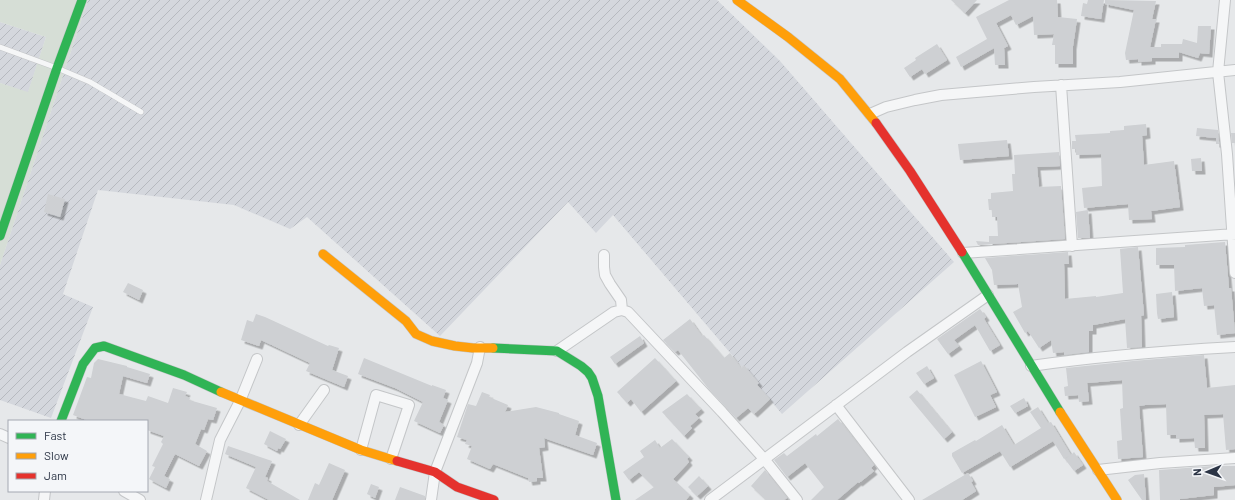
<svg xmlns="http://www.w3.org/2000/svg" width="1235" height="500" font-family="Barlow,sans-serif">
	<defs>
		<pattern id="industrial-furrows" width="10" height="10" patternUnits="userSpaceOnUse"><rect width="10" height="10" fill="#d4d7dd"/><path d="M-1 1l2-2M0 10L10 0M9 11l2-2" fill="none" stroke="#b6b9bf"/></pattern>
		<filter id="shadow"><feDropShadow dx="3.5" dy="3.5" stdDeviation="0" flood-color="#0004"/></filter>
	</defs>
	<rect width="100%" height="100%" fill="#e6e8ea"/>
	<!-- industrial -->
	<path fill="url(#industrial-furrows)" d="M88,0H717L780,61L954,262L782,414L613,215L596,233L568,202L440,336L307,217L290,229L234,205L98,190L63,294L93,307L51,418L0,400V265Z
		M0,22L46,37L28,93L0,83Z"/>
	<!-- grass -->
	<path fill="#d6ded6" d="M0,0H88L0,265V83L28,92L46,37L0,22Z"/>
	<!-- building -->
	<path fill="#ced0d3" filter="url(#shadow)" d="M951,0H977L965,13Z
		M1009,0H1057L1058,17L1077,19L1073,46V64H1055V45H1052L1054,34L1034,35L1033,16L1016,25L1011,15L996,23L1008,46L1004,48L1005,65H995L994,48L961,67L956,57L987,39L976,17Z
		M1088,0H1104L1101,19L1081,16L1083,3L1087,4Z
		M1105,0L1156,1L1152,19H1156L1150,47H1161V44H1182L1183,39L1197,43L1198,26H1211L1209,54L1200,53L1198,58L1179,52V58H1152V61L1138,62V59L1126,60L1125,53L1134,10L1105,4Z
		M937,44L947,60L925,74L922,69L910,77L904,68L916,60L915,58Z
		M1146,124L1147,135L1142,136L1144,165L1174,161L1180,207L1151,211L1152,219L1129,220L1128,204L1084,208L1082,188L1102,186L1101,154L1076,155V149H1072V141H1076L1075,135L1110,133V131L1124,130V126Z
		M1197,128L1218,130L1219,144H1216V138L1196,136Z
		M1231,133H1235V143H1232Z
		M1007,140L1009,156L960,160L958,144Z
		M1059,152L1060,166L1037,167L1039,187L1061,186L1065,239L978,245L976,241L989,242V236H998L997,217H992V210H989L988,199H991V193L1013,191L1012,174H1015L1014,155Z
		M1201,158L1202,171H1192L1191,159Z
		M48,194L65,199L60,217L44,212Z
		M1088,210L1090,238H1078L1076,212Z
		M1225,242L1229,288H1231L1235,333L1217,335L1214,305L1204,306L1202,288L1175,291L1174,265H1156V248L1185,247V245Z
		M1138,247L1144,315L1141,316L1142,347L1127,348L1125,319L1093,325V331H1089V352L1064,355V352L1053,353L1051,340L1039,348L1028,331L1025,333L1013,312L1022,307L1018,284L994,285L992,270L985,258L1068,252L1069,264H1064L1065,299L1096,296V297L1123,293L1120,249Z
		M128,283L143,290L139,300L123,292Z
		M1172,292L1174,317L1158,319L1157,313L1156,294Z
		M980,309L986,317L984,319L1000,345L990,351L975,325L954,340L959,346L948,354L937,339Z
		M256,314L265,317L328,346L329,345L339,348L332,370L348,376L344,387L306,371L310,363L261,340L259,346L241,340L247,320L253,322Z
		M690,319L702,336L704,335L724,358L730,353L741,368L744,365L759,383L757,385L770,399L754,414L748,408L736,418L708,388L678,350L675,352L663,340Z
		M640,336L644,343L615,364L610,357Z
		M1204,355L1207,388L1235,385V449L1226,450L1223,414L1204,415L1205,448H1195L1194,438L1176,439V435H1167L1166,404L1145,405L1139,406L1143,457L1118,459L1117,441L1122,440L1120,409L1123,408L1122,380L1087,383L1089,401L1079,402L1078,395L1065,396L1064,387L1068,386L1066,368L1133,361Z
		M364,358L432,386V385L446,390L443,398L448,400L439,422L444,425L440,433L414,421L423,402L395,388L358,374Z
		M655,358L676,381L641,412L631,399L627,403L617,392Z
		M98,359L127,366V367L150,374L147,383L123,376L119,394L146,401L148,396L168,403L173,388L187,392L185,396L190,398L189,400L217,408L213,420L208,419L204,430L201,429L195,444L207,451L199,466L175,454L164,476L170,479L166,488L149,479L155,467L152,466L163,444L161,442L164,436L147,430V421H89L73,415L87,377L91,378L94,363Z
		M981,361L997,392L990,395L996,407L975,417L954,375Z
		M927,366L934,378L924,384L916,373Z
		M917,390L952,432L944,439L909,397Z
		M482,392L490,395L489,397L508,405L505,412L536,407L559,413V414L579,421L575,435L597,443L593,455L544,438L545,447L539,448L543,478H537V481L529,482L528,478L493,464L490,469L467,459L472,446L465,444L467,440L457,437L468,404L476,406Z
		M687,394L701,409L695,414L699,418L690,426L692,428L684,436L662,412Z
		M1024,398L1028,406L1015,413L1010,406Z
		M1038,407L1048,423L1051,422L1071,455L1074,452L1083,465L1074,471L1065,459L1069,456L1064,459L1053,441L1010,467L1000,451L962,473L952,456V453L975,440L976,441L1002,425L1014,445L1041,428L1030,412Z
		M838,419L874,465L871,468L874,471L859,483L858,482L837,500H811L824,487L805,463L787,477L774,460L784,453L787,456L816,434L817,436Z
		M270,431L286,439L280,449L278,448L277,451L264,444Z
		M672,439L689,457L687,459L689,462L673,479L690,495L686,500H635L654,487L639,472L629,480L623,472L644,457L640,451L655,440L660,448Z
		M228,446L272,461L265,477L268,478L267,481L300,500H269L246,488L256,467L225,454Z
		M329,463L345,470L332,500H308L315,483L319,485Z
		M1213,466H1235V485L1214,487V495L1180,499V500H1160L1159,470Z
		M765,470L787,498L784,500H766L751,486Z
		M968,473L973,481L971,482L976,491L962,500H922Z
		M1144,474L1146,500H1142L1128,480L1135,475Z
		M699,476L708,486L697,496L688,487Z
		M371,484L379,487L375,498L367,494Z
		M400,487L425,496V500H395Z"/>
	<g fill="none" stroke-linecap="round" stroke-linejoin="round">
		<!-- lane casing -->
		<g stroke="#c4c6c8" stroke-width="6">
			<path id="lane" d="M0,47L57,68L90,82L141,112"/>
		</g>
		<!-- street casing -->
		<g stroke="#c4c6c8" stroke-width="12">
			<path id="street" d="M1225,0L1218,72L1227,154L1235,273
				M1061,85L1072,246
				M870,114L886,107L915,100L941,95L1034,87L1120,82L1235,70
				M963,253L1235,234
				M604,255V267L605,275L610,284L621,300L622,310
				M557,351L614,312L622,310L628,312L722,412L765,460L797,500
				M1031,366C1099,356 1166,351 1235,347
				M836,405L909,500
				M299,425L324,390
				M0,434L9,438
				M361,450L376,395L409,405L391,459
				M1098,470L1160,463L1235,458
				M124,491L140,500
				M44,500L45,491
				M206,500L220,440L240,401L257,359
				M431,500L435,472L477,363L480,347
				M710,500L907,352L988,295"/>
		</g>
		<!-- fast casing -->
		<g stroke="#c4c6c8" stroke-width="10">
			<path id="fast" d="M0,236L57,68L82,0
				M962,252L1060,412
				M493,348L557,351L581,366L588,372L592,378L598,396L616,500
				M61,421L83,364L95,348L104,346L184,375L221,392"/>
		</g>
		<!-- slow casing -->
		<g stroke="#c4c6c8" stroke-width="10">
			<path id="slow" d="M737,0L788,37L840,79L876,123
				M323,254L406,321L416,334L432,341L455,346L473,348H493
				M221,392L361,450L397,461
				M1060,412L1117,500"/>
		</g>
		<!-- jam casing -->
		<g stroke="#c4c6c8" stroke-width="10">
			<path id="jam" d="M876,123L910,171L962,252
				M397,461L435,472L457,487L494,500"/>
		</g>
		<!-- lane -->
		<use href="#lane" stroke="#f5f6f7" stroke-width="5"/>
		<!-- street -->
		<use href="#street" stroke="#f5f6f7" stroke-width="10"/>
		<!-- fast -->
		<use href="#fast" stroke="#30b455" stroke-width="9"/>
		<!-- slow -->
		<use href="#slow" stroke="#ff9f0a" stroke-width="9"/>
		<!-- jam -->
		<use href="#jam" stroke="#e5322d" stroke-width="9"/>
	</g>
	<!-- legend -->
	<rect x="8" y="420" width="140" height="72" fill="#f4f6f9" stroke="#a4a8b1"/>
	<rect x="16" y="433" width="20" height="6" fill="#30b455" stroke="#a4a8b1"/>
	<text x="44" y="440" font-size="12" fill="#2b3445">Fast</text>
	<rect x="16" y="453" width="20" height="6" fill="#ff9f0a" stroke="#a4a8b1"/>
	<text x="44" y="460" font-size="12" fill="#2b3445">Slow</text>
	<rect x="16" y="473" width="20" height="6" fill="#e5322d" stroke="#a4a8b1"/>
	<text x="44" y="480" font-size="12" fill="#2b3445">Jam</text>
	<!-- north arrow -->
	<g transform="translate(1207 472) rotate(268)" stroke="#f4f6f9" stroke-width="3" paint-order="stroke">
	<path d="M0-3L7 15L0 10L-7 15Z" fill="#2b3445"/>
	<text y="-6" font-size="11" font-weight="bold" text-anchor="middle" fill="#2b3445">N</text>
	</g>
</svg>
